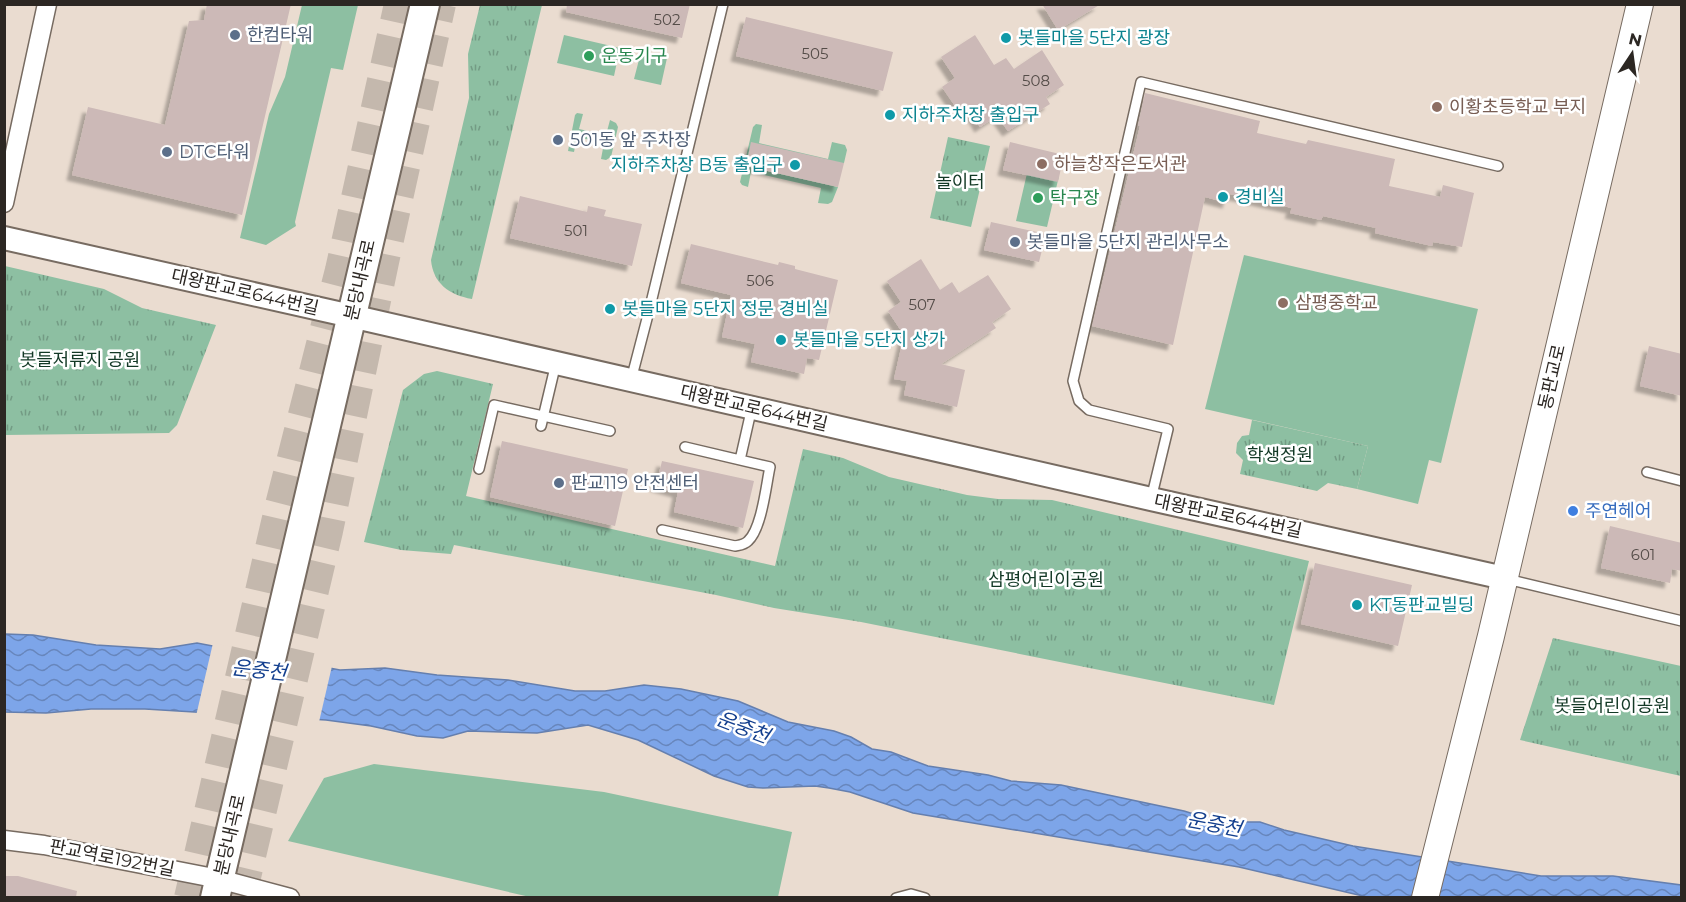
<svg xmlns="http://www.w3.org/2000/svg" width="1686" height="902" font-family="Montserrat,'Noto Sans KR',sans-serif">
	<defs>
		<pattern id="park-tufts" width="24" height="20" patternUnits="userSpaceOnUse" patternTransform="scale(1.5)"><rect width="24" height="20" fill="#8dbfa2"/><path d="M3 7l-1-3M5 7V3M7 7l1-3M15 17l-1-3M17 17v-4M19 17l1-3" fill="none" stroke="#739b84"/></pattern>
		<pattern id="water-waves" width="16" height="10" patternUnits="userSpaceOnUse" patternTransform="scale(1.5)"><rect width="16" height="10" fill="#7da5e9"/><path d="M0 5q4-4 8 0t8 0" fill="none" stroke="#6786bc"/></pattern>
		<filter id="shadow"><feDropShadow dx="-5.5" dy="5.5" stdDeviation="1.5" flood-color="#0004"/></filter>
	</defs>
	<rect width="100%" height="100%" fill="#eadcd0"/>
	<!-- grass -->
	<path fill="#8dbfa2" d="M302,5H358L343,70L331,68L295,222L296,226L266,245L240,238L269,114L285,77Z
		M564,35L620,48L614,76L557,63Z
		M641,52L667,58L661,85L634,79Z
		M577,113L583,114L579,129L606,135L610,120L616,123L618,127L611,157L606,160L601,159L604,143L577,137L574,152L568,151L575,115Z
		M756,124L762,125L759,143L828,159L832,142L845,145L847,150L844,163L746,166L838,187L832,202L828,204L818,203L821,188L751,172L748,187L742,185L740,182L753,127Z
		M1028,169L1059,176L1047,227L1016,221Z
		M1244,255L1478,309L1441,463L1429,460L1418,504L1357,489L1368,446L1205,409Z
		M374,764L604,792L792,832L778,897H530L288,841L324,778Z"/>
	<!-- park -->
	<path fill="url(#park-tufts)" d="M480,5H542L472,299C449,295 433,283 431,260L469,98L468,54Z
		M948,137L990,146L971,227L930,218Z
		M5,266L104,289L142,308L216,325L177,425L169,433L5,435Z
		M437,371L493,384L466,496L775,566L803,449L843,458L889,477L967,495L998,499L1052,500L1309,561L1274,705L861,622L774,608L716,595L454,545L451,554L401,550L364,542L403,390L424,374Z
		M1252,420L1368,446L1357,489L1328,483L1317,491L1240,474L1243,460L1236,453L1237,443L1242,436L1249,435Z
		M1553,638L1681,666V776L1520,740Z"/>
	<!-- water -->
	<path fill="url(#water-waves)" stroke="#657fae" stroke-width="1.5" d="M5,634L33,635L96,645L160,649L197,643L340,670L385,668L437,675L508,680L575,691H605L644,685L681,689L738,701L788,722L834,731L851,737L872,749L891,752L928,766L988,775L1011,781L1061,785L1184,811L1210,819L1227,822H1260L1284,830L1353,846L1541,876H1613L1681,885V897H1367L1239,867L913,813L850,792L829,788L815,786L763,788L748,787L714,776L638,740L588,725L537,733L468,731L443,738L417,736L371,726L326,720L145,709H91L46,713L5,712Z"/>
	<!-- pier -->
	<path fill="#eadcd0" d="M213,643L332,666L319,722L196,716Z"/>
	<!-- building -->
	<path fill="#ccb9b7" filter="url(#shadow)" d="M207,4H291L242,215L72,175L88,107L165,125L189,21L204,20Z
		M567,4H690L682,38L566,12Z
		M1042,4H1101L1058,30Z
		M746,17L893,52L883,91L736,56Z
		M975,35L994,65L1006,58L1014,69L1042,50L1064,85L1046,97L1050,104L1008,131L997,116L980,127L969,109L965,111L960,104L955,106L942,87L955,78L941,57Z
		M1145,93L1260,121L1257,133L1306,144L1308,140L1395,159L1389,186L1440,197L1443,185L1474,193L1462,247L1433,242L1432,246L1375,233L1376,228L1323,216L1321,220L1290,213L1292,208L1230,194L1228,203L1205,197L1173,345L1092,326L1140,126H1138Z
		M751,142L844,163L838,187L746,166Z
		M1010,142L1064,155L1058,182L1003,170Z
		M520,196L587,212L588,206L606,210L604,216L642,224L632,266L510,238Z
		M991,222L1046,234L1039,262L984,250Z
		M691,244L778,265L779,262L795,266V269L838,280L819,360L807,358L804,374L751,362L755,344L722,337L731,295L681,283Z
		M921,259L940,290L952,282L959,293L988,275L1011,309L992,322L996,328L941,364L965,370L957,407L904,395L907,381L894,379L904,335L888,311L901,302L887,281Z
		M1649,346L1682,354V396L1640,386Z
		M502,441L628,469L615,526L490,497Z
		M662,461L754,481L743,528L674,512L678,492L656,486Z
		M1610,526L1682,543V571L1672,569L1670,583L1601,568Z
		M1315,563L1412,585L1398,646L1301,624Z
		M4,876H18L77,891L76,897H4Z"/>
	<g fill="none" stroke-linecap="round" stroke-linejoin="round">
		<!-- trunk-tunnel -->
		<path stroke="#c4b8ad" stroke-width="30" stroke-dasharray="30 15" stroke-linecap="butt" d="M189,898L280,505L340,270L399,4
			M241,898L328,531L384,262L441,4"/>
		<!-- service casing -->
		<g stroke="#776b61" stroke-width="12">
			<path id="service" d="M631,380L649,311L723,4
				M541,426L556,363
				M740,460L752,407
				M479,469L494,405L610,431
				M1647,472L1682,481
				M1151,499L1168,429L1089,410L1079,401L1073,381L1141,82L1498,166
				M662,530L735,546C740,545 744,545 748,541C762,528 766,485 770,467L685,447
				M1507,579L1682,621
				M896,898L911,894L925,898"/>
		</g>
		<!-- minor casing -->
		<g stroke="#776b61" stroke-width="21">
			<path id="minor" d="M4,203L47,4
				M4,840L44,845L219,879L290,898"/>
		</g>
		<!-- tertiary casing -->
		<g stroke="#776b61" stroke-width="26">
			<path id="tertiary" d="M4,238L351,316L1151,499L1504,578"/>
		</g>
		<!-- secondary casing -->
		<g stroke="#776b61" stroke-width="28">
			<path id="secondary" d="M1425,898L1491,636L1640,4"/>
		</g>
		<!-- primary casing -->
		<g stroke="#776b61" stroke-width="32">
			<path id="primary" d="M215,898L425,4"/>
		</g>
		<!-- service -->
		<use href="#service" stroke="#fff" stroke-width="9"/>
		<!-- minor -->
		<use href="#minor" stroke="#fff" stroke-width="18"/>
		<!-- tertiary -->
		<use href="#tertiary" stroke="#fff" stroke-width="22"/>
		<!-- secondary -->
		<use href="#secondary" stroke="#fff" stroke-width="26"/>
		<!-- primary -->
		<use href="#primary" stroke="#fff" stroke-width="28"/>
	</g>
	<!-- markers -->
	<g fill="#5c6f8a" stroke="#fff" stroke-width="2">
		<circle cx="235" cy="35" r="6"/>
		<circle cx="558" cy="140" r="6"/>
		<circle cx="167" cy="152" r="6"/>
		<circle cx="1015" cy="242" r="6"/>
		<circle cx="559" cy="483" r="6"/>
	</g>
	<g fill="#0f9aa8" stroke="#fff" stroke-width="2">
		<circle cx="1006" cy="38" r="6"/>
		<circle cx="890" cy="115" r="6"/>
		<circle cx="795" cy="165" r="6"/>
		<circle cx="1223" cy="197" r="6"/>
		<circle cx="610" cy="309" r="6"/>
		<circle cx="781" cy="340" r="6"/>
		<circle cx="1357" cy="605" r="6"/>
	</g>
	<g fill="#2e9e5b" stroke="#fff" stroke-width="2">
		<circle cx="589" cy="56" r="6"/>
		<circle cx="1038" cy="198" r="6"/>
	</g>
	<g fill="#8d6e63" stroke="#fff" stroke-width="2">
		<circle cx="1437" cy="107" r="6"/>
		<circle cx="1042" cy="164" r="6"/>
		<circle cx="1283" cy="303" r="6"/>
	</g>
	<circle fill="#3f7fe0" stroke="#fff" stroke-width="2" cx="1573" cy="511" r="6"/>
	<g text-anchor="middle" stroke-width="5" stroke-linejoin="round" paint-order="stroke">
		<!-- number labels -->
		<g font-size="15" fill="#544c48">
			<text x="667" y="25">502</text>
			<text x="815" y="59">505</text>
			<text x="1036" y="86">508</text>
			<text x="576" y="236">501</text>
			<text x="760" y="286">506</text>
			<text x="922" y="310">507</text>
			<text x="1643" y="560">601</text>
		</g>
		<!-- service labels -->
		<g font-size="18" fill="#4e5e75" stroke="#fff" text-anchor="start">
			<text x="247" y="41">한컴타워</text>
			<text x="570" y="146">501동 앞 주차장</text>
			<text x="179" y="158">DTC타워</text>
			<text x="1027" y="248">봇들마을 5단지 관리사무소</text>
			<text x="571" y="489">판교119 안전센터</text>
		</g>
		<!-- culture labels -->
		<g font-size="18" fill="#0d838f" stroke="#fff" text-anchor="start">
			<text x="1018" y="44">봇들마을 5단지 광장</text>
			<text x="902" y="121">지하주차장 출입구</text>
			<text x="783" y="171" text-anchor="end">지하주차장 B동 출입구</text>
			<text x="1235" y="203">경비실</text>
			<text x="622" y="315">봇들마을 5단지 정문 경비실</text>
			<text x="793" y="346">봇들마을 5단지 상가</text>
			<text x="1369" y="611">KT동판교빌딩</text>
		</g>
		<!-- leisure labels -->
		<g font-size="18" fill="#27864d" stroke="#fff" text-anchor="start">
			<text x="601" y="62">운동기구</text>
			<text x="1050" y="204">탁구장</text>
		</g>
		<!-- education labels -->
		<g font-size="18" fill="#785e54" stroke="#fff" text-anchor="start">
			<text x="1449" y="113">이황초등학교 부지</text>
			<text x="1054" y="170">하늘창작은도서관</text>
			<text x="1295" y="309">삼평중학교</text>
		</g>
		<!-- park labels -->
		<g font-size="18" fill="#133926" stroke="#fff">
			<text x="960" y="188">놀이터</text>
			<text x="80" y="366">봇들저류지 공원</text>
			<text x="1280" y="461">학생정원</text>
			<text x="1046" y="586">삼평어린이공원</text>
			<text x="1612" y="712">봇들어린이공원</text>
		</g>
		<!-- street labels -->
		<g font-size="18" fill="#2c2723" stroke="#fff">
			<text transform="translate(360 280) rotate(-77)" y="6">분당내곡로</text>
			<text transform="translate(245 292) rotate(13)" y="6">대왕판교로644번길</text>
			<text transform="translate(1552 377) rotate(-77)" y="6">동판교로</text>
			<text transform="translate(754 408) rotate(13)" y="6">대왕판교로644번길</text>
			<text transform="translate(1228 516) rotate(12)" y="6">대왕판교로644번길</text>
			<text transform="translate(230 835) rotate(-77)" y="6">분당내곡로</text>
			<text transform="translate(112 858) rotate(11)" y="6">판교역로192번길</text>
		</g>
		<!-- shop labels -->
		<g font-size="18" fill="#366cbe" stroke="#fff" text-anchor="start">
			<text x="1585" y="517">주연헤어</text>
		</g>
		<!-- water labels -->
		<g font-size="20" font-style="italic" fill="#133f8e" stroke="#fff">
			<text transform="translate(259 670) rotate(6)" y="7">운중천</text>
			<text transform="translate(743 727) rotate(21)" y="7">운중천</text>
			<text transform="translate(1214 824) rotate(11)" y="7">운중천</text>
		</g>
	</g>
	<!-- border -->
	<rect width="1686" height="902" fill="none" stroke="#2c2723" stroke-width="12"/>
	<!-- north arrow -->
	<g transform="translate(1632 54) rotate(13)" stroke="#ffffff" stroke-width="4.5" paint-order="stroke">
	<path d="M0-4.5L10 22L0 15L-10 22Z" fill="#2c2723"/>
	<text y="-9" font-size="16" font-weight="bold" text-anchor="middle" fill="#2c2723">N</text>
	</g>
</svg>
